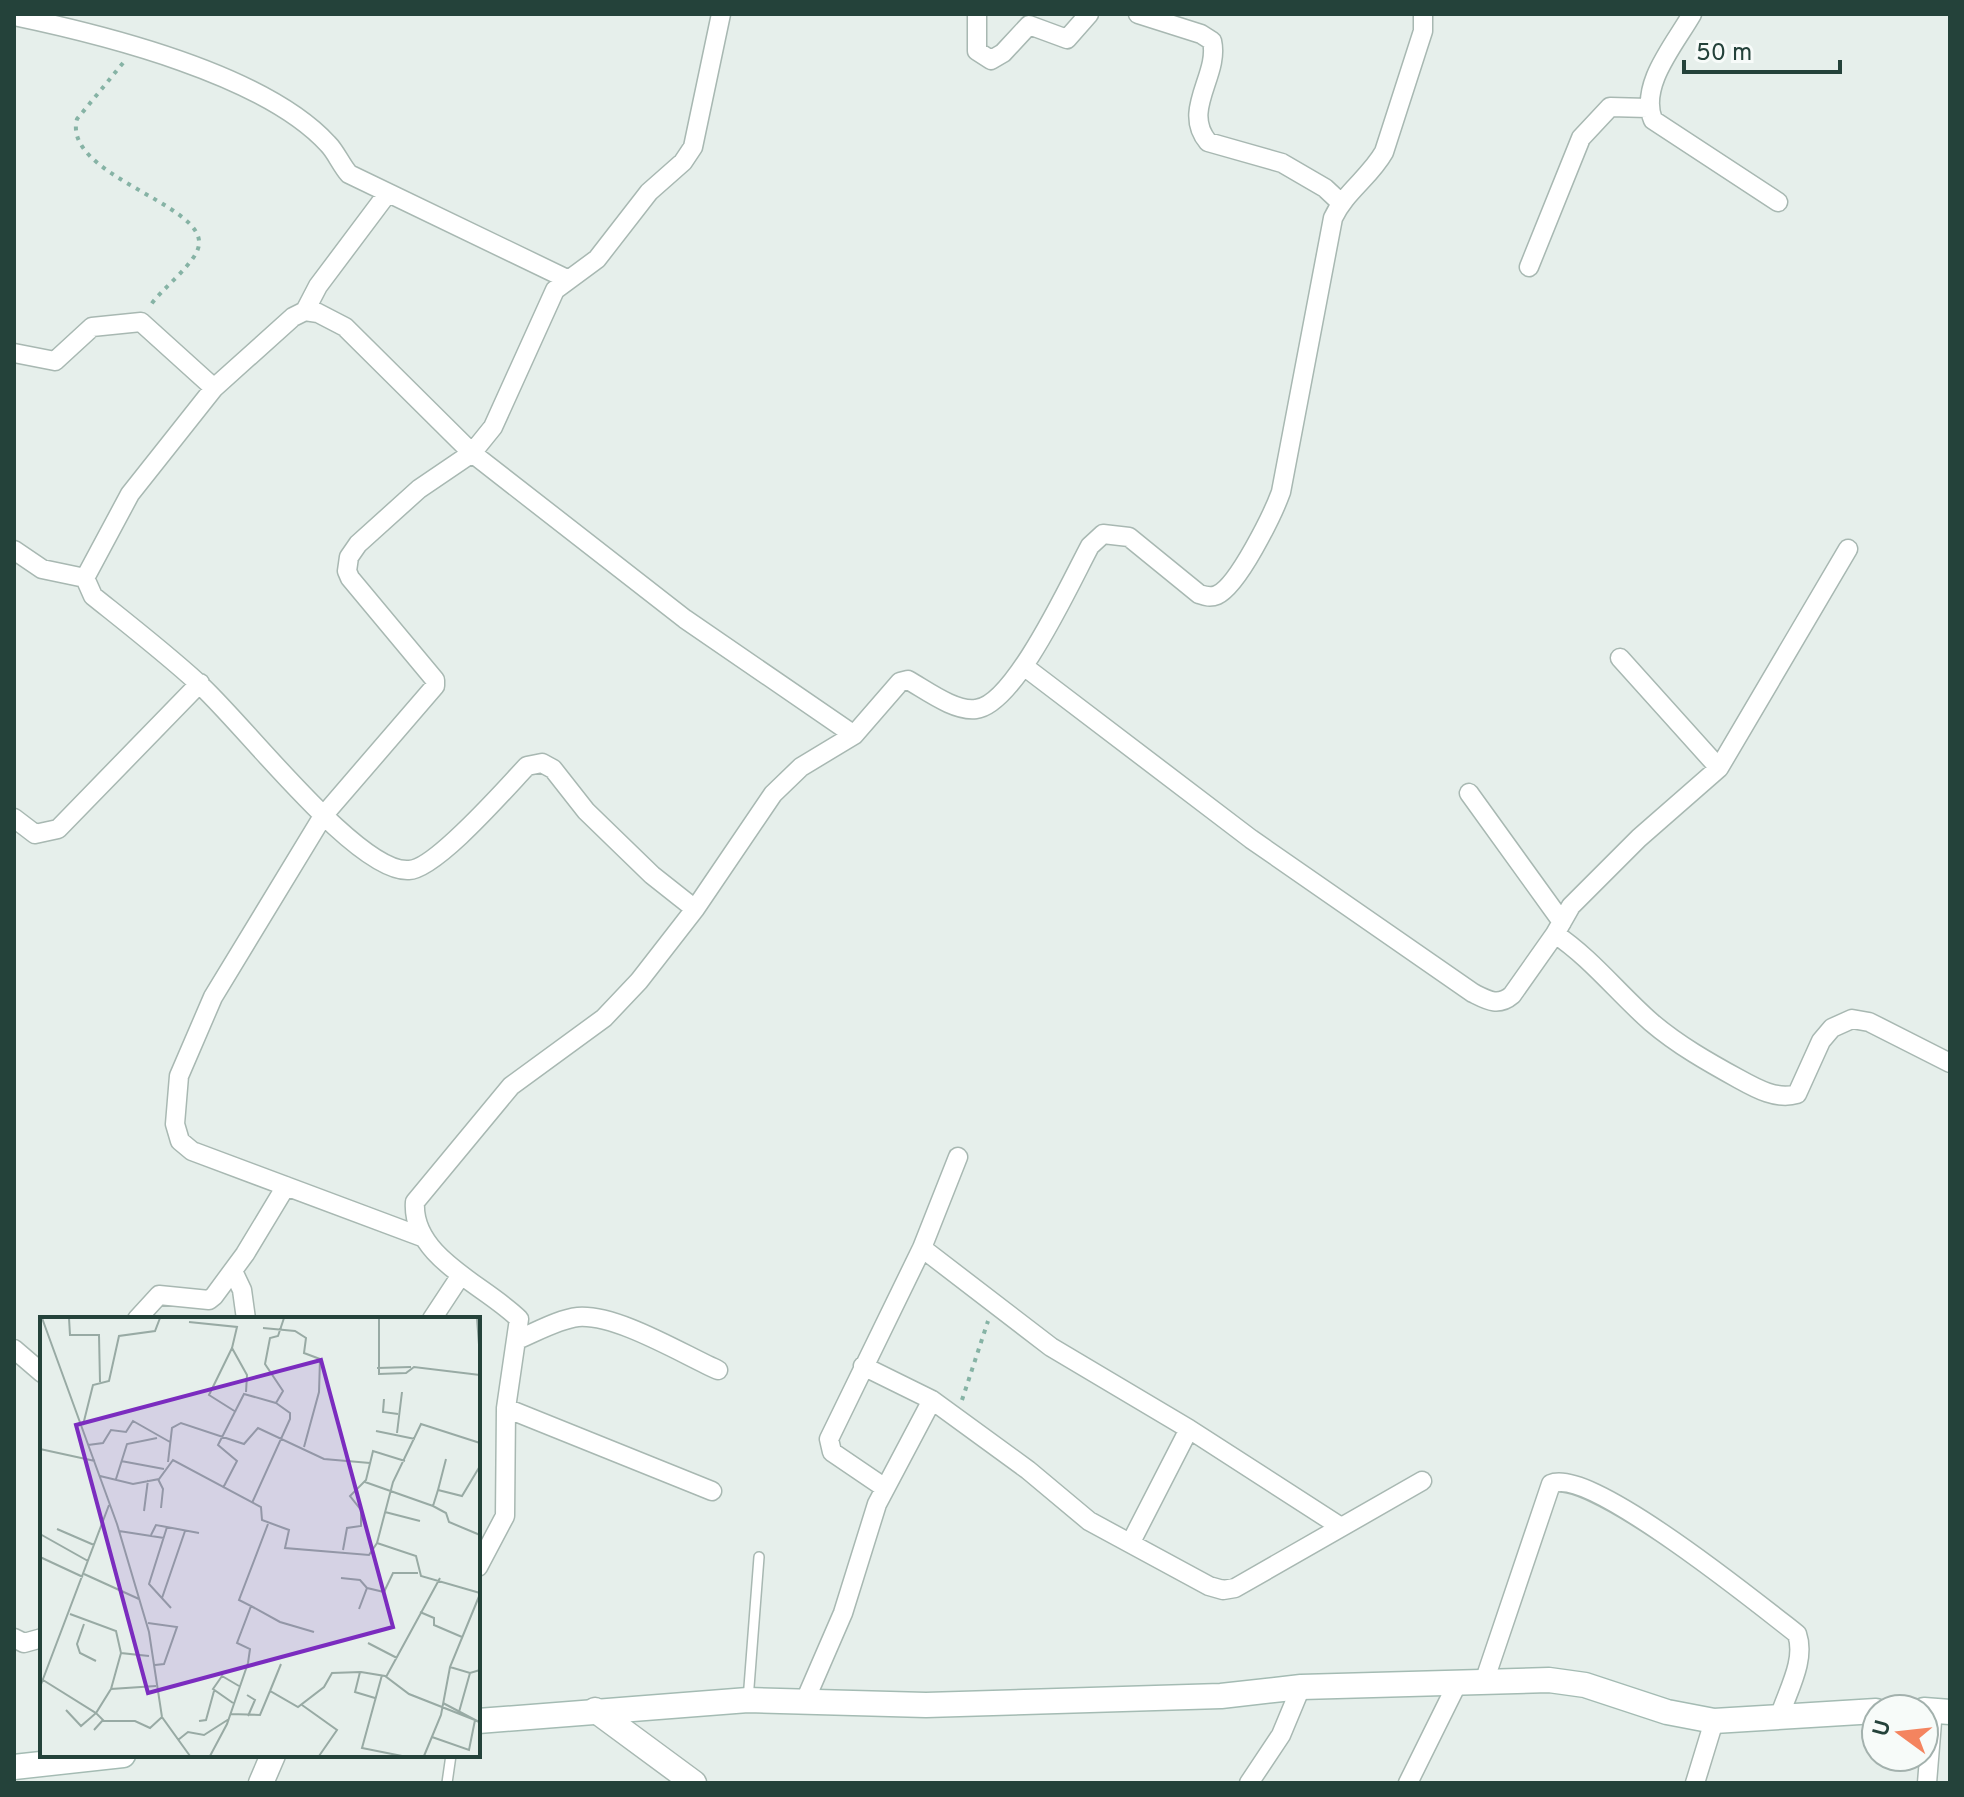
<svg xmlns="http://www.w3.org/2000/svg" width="1964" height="1797" font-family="Overpass,sans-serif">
	<rect width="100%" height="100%" fill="#e6efeb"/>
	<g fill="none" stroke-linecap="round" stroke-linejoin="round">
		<!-- service casing -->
		<g stroke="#a8b8b2" stroke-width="12">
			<path id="service" d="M748,1700L759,1557
				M447,1783L451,1755"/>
		</g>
		<!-- minor casing -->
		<g stroke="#a8b8b2" stroke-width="21">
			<path id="minor" d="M977,14V51L991,60L1003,53L1029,25L1067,39L1089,14
				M1138,14L1201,34L1212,41C1220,75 1181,110 1208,142L1282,163L1325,188L1340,202
				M1692,14C1675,44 1639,85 1653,120L1778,202
				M14,16C105,35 265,75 328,144C336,152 341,165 349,174L567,279
				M1529,267L1581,138L1610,107L1648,108
				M305,311L318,286L387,194
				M14,353L55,361L92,327L141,322L214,388L130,494L85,578L93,596C128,624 164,652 197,682C239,718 357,874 409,870C436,869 506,788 527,766L542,763L553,769L586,811L652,875L695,909
				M214,388L293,317L305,311L318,313L345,327L472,453L685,619L854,735
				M14,550L42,569L85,578
				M1620,658L1719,768
				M1025,667L1251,839L1473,993C1487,1000 1498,1007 1512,995L1555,934C1591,958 1618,993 1651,1022C1678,1045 1708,1062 1739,1079C1757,1089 1777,1100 1797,1094L1821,1041L1832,1028L1852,1019L1869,1022L1950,1063
				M1469,793L1562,922
				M14,818L35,834L58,829L200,683
				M1555,934L1571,906L1639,838L1719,768L1848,549
				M422,1237L192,1151L180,1141L175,1124L179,1076L213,997L323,816L435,686V680L350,578L347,571L349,557L358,544L419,489L472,453L493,427L555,290L597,259L649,192L683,162L693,147L721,14
				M922,1248L1051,1347L1189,1429L1341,1527
				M233,1271L242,1290L246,1319
				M137,1319L159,1295L209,1300L214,1296L245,1254L286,1186
				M432,1319L461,1275
				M519,1339C536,1332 559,1319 578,1317C617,1314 682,1354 718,1370
				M14,1349L42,1373
				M863,1366L932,1400L1028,1470L1089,1521L1209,1586L1223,1590L1235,1588L1422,1481
				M506,1408L712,1491
				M885,1488L832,1452L829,1439L922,1248L958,1157
				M1131,1542L1189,1429
				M478,1567L505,1516L506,1408L519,1319C485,1285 411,1257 415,1202L511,1086L604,1018L639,981L695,909L773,794L801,767L854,735L900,682L908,680C926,690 955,712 976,709C1015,705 1071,581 1090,546L1103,534L1129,537L1199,594C1205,596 1210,598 1217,595C1238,586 1273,514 1281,492L1333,218C1345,192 1370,177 1384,152L1423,31V14
				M14,1638L24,1643L42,1638
				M1484,1682L1551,1484C1589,1466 1761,1606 1797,1634C1806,1660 1788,1690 1780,1715
				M804,1703L843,1613L877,1504L932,1400
				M1249,1783L1281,1735L1301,1687
				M1408,1783L1457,1684
				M1695,1783L1714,1721
				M1927,1783L1933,1710"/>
		</g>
		<!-- tertiary casing -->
		<g stroke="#a8b8b2" stroke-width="27">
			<path id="tertiary" d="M595,1710L694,1783
				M261,1783L273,1755"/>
		</g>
		<!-- secondary casing -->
		<g stroke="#a4bbb3" stroke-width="27">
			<path id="secondary" d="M1924,1710L1950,1712
				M478,1721L748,1700L926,1705L1221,1696L1301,1687L1549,1680L1585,1685L1667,1712L1714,1721L1876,1711
				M14,1767L123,1755"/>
		</g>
		<!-- path -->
		<path stroke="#86b3a5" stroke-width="4" stroke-dasharray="4 6" stroke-linecap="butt" d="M123,63L77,119C62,175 203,203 199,244C198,262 161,289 150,306
			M962,1400L988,1321"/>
		<!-- service -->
		<use href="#service" stroke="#fff" stroke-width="9"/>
		<!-- minor -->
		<use href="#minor" stroke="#fff" stroke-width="18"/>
		<!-- tertiary -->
		<use href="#tertiary" stroke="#fff" stroke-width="24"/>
		<!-- secondary -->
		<use href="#secondary" stroke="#fff" stroke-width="24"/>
	</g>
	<!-- overview -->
	<g transform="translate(40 1317)">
		<rect width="440" height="440" fill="#e6efeb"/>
		<path fill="none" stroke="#98aaa4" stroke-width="2" d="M2,1L77,207L109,315L122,400L150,439M29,1L30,18H59L60,65M339,1V57L366,56L374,50L440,58M437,1L440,41M149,5L197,10L192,31L207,58L206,75M223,11L255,14L266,21L264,36L280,42L279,75L264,130M192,31L169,78L196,95M337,51L371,50M344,82L343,95L358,97M43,108L53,68L69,64L79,19L115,14L120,1M336,114L375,122M357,116L362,75M48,128L63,126L71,113L86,115L93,104L130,125M0,132L55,144M81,144L124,152M128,145L132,111L141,106L204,127L218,111L284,142L330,146M60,159L93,167L119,162L133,143L221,190L222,203L249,213L245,231L329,238L337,226L353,165L381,107L440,126M76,162L87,127L117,121M118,162L123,172L121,191M325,165L393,189L406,196L409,205L440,218M183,171L197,144L178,128L204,77L236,86L243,74L225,47L230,21L238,19L244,1M398,173L406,142M212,186L250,102V96L236,86M393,189L398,173L422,179L440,149M104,194L108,163M345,195L380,204M127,210L109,267L131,291M17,212L54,228M79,214L124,221M0,217L48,244M111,218L116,208L159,216M337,226L376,239L381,259L440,276M303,233L307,211L321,209V193L310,179L326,163L333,134L365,144M0,240L43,260M44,257L99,282M301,261L320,263L327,271M122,281L145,214M211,289L240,305L274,315M319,292L327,271L344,275L353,256H378M380,295L394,301V308L422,320M30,297L76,314L81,336L109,339M108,306L137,310L124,347L115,348M44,307L37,327L40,336L56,344M328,326L357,341M410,350L430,356L440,353M320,355L315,375L335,381M342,358L322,431L362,439M346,360L400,261M3,363L56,396L71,372L116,369M0,370L69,188M71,372L81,336M230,374L241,347M207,378L215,383L208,399M193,386L173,372L182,359L199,369M403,386L439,405M262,388L297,413L279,439M26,393L41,409L56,396L63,403L54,413M419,395L430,356M190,397L220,398L230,374L258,390L284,370L292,356L321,355L345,359L369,377L440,405M62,404H95L110,411L122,400M159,404L166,403L174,374M392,420L429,433L435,403M138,423L148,415L164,418L189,402M170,439L187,407L208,346L210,332L197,326L211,289L199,283L228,207M384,439L401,398L410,350L440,277"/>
		<path fill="#7b2cbf" fill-opacity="0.15" stroke="#7b2cbf" stroke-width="4" d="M281,43L353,310L108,376L36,108Z"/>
		<rect width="440" height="440" fill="none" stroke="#24423a" stroke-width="4"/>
	</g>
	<!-- border -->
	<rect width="1964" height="1797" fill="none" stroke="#24423a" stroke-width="32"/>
	<!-- north arrow -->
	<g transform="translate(1900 1733) rotate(285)"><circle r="38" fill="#f7fbf9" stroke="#a3b1ad" stroke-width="2"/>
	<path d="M0-6L14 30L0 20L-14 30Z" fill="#f4845f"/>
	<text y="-12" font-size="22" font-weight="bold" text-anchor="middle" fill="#24423a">U</text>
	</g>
	<!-- scale -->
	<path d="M1684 60v12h156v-12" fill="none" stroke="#24423a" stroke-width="4"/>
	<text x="1696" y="60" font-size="24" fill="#24423a" stroke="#f7fbf9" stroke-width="6" paint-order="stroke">50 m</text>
</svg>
